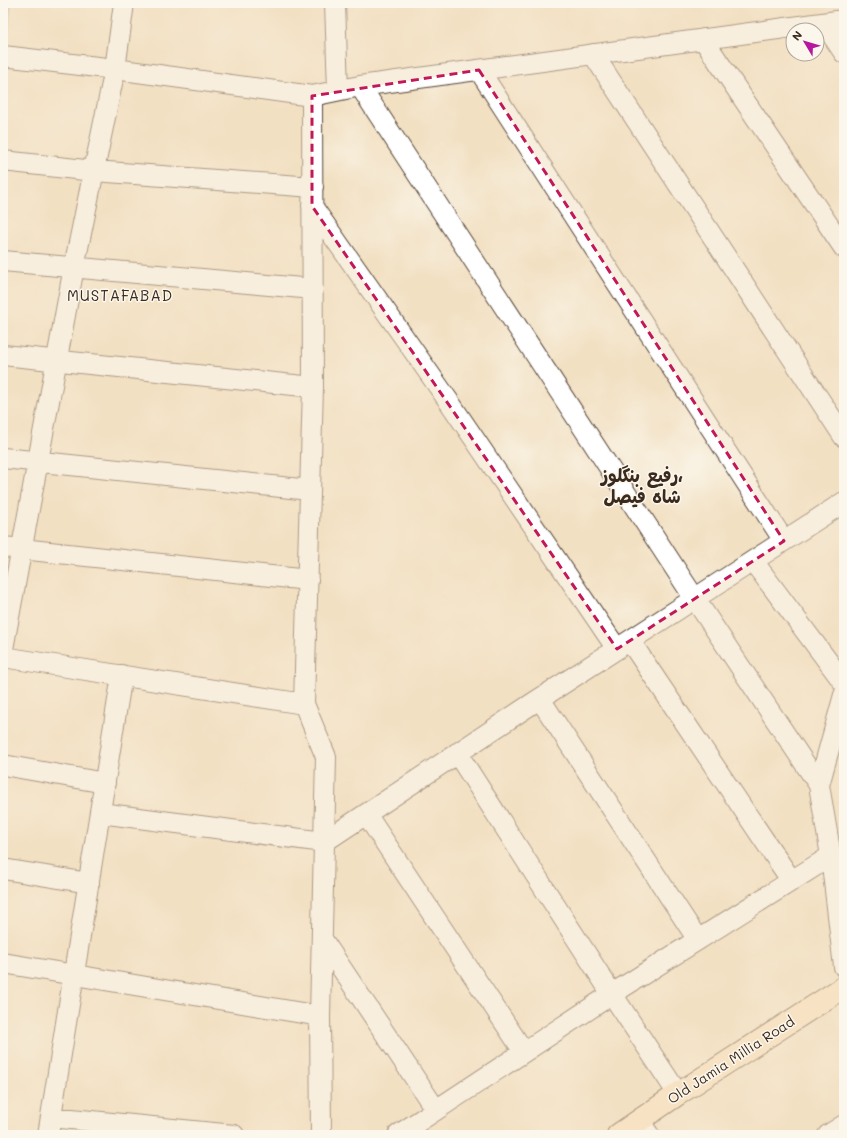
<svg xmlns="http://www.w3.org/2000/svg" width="847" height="1138" font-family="Mali,'Playpen Sans Arabic',sans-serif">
	<rect width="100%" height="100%" fill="#fbf7ec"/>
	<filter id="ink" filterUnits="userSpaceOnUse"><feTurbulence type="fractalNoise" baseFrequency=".025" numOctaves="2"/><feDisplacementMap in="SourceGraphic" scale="8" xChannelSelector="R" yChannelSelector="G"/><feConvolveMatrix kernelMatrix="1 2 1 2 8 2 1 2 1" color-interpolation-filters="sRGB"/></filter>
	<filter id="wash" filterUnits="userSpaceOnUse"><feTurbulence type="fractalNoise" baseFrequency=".012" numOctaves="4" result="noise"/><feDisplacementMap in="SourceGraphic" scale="16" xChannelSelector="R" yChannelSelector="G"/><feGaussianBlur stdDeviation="0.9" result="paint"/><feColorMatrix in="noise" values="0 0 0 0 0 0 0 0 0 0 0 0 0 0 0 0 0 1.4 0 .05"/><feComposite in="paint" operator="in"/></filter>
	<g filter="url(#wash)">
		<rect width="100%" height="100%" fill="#f2e0c2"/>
		<!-- green -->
		<path fill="#a9ce78" stroke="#727c4b" d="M3,3H11L7,41L3,40Z"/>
	</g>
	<g filter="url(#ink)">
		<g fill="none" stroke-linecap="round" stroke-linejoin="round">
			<!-- street casing -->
			<g stroke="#564537" stroke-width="22">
				<path id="street" d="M335,3L338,90
					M824,23L844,53
					M703,39L844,248
					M593,54L844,437
					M3,56L115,69L312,96L360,86L844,20
					M479,70L784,541
					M360,86L695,599L819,785
					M312,96L313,387L304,704L326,757L320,1016L321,1135
					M3,161L94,171L313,187
					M312,206L450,403L617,649
					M3,261L313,289
					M3,355L313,387
					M3,458L310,490
					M3,547L308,580
					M753,561L844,683
					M630,641L791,880
					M3,649L74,267L115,69L124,3
					M3,657L304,704
					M844,695L819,785L831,856L844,967
					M540,699L698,940
					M457,753L612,994L678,1094
					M3,765L105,783
					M100,813L324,842L527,707L844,502
					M366,814L524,1052
					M3,869L89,883
					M322,939L436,1110
					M3,963L320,1016
					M51,1117L234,1135
					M639,1121L649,1135
					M48,1135L122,675
					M398,1135L612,994L831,856
					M828,1135L844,1125"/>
			</g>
			<!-- secondary casing -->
			<g stroke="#564537" stroke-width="24">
				<path id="secondary" d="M618,1135L678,1094L844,987"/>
			</g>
			<!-- street -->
			<use href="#street" stroke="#fff" stroke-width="20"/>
			<!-- secondary -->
			<use href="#secondary" stroke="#fde5c5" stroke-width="22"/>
		</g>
	</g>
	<!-- marked area -->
	<path d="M0 0H847V1138H0ZM479,70L784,541L617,649L312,206V96Z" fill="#f2e0c2" fill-opacity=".55" fill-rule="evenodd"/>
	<path fill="none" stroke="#c2185b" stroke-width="3" stroke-dasharray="8 5" stroke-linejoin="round" d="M479,70L784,541L617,649L312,206V96Z"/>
	<g text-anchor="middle" stroke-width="3" stroke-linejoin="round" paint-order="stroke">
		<!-- street labels -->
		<g font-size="14" fill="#3b2a1e" stroke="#fbf7ec">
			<text transform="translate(731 1060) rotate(-33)" y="5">Old Jamia Millia Road</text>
		</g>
		<!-- neighbourhood labels -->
		<g font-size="15" letter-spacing="1" fill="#3b2a1e" stroke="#fbf7ec">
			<text x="120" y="301">MUSTAFABAD</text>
		</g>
		<!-- district labels -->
		<g font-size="18" font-weight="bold" fill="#3b2a1e" stroke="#fbf7ec">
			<text x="642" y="482">رفیع بنگلوز،<tspan x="642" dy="21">شاہ فیصل</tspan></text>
		</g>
	</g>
	<!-- margin -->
	<rect width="847" height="1138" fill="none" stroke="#fbf7ec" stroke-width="16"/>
	<!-- north arrow -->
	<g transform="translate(805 42) rotate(308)"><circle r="19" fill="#fbf7ec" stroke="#aea59a"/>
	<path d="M0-3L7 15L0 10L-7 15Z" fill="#b5179e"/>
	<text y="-6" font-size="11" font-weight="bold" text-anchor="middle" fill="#3b2a1e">N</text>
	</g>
</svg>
